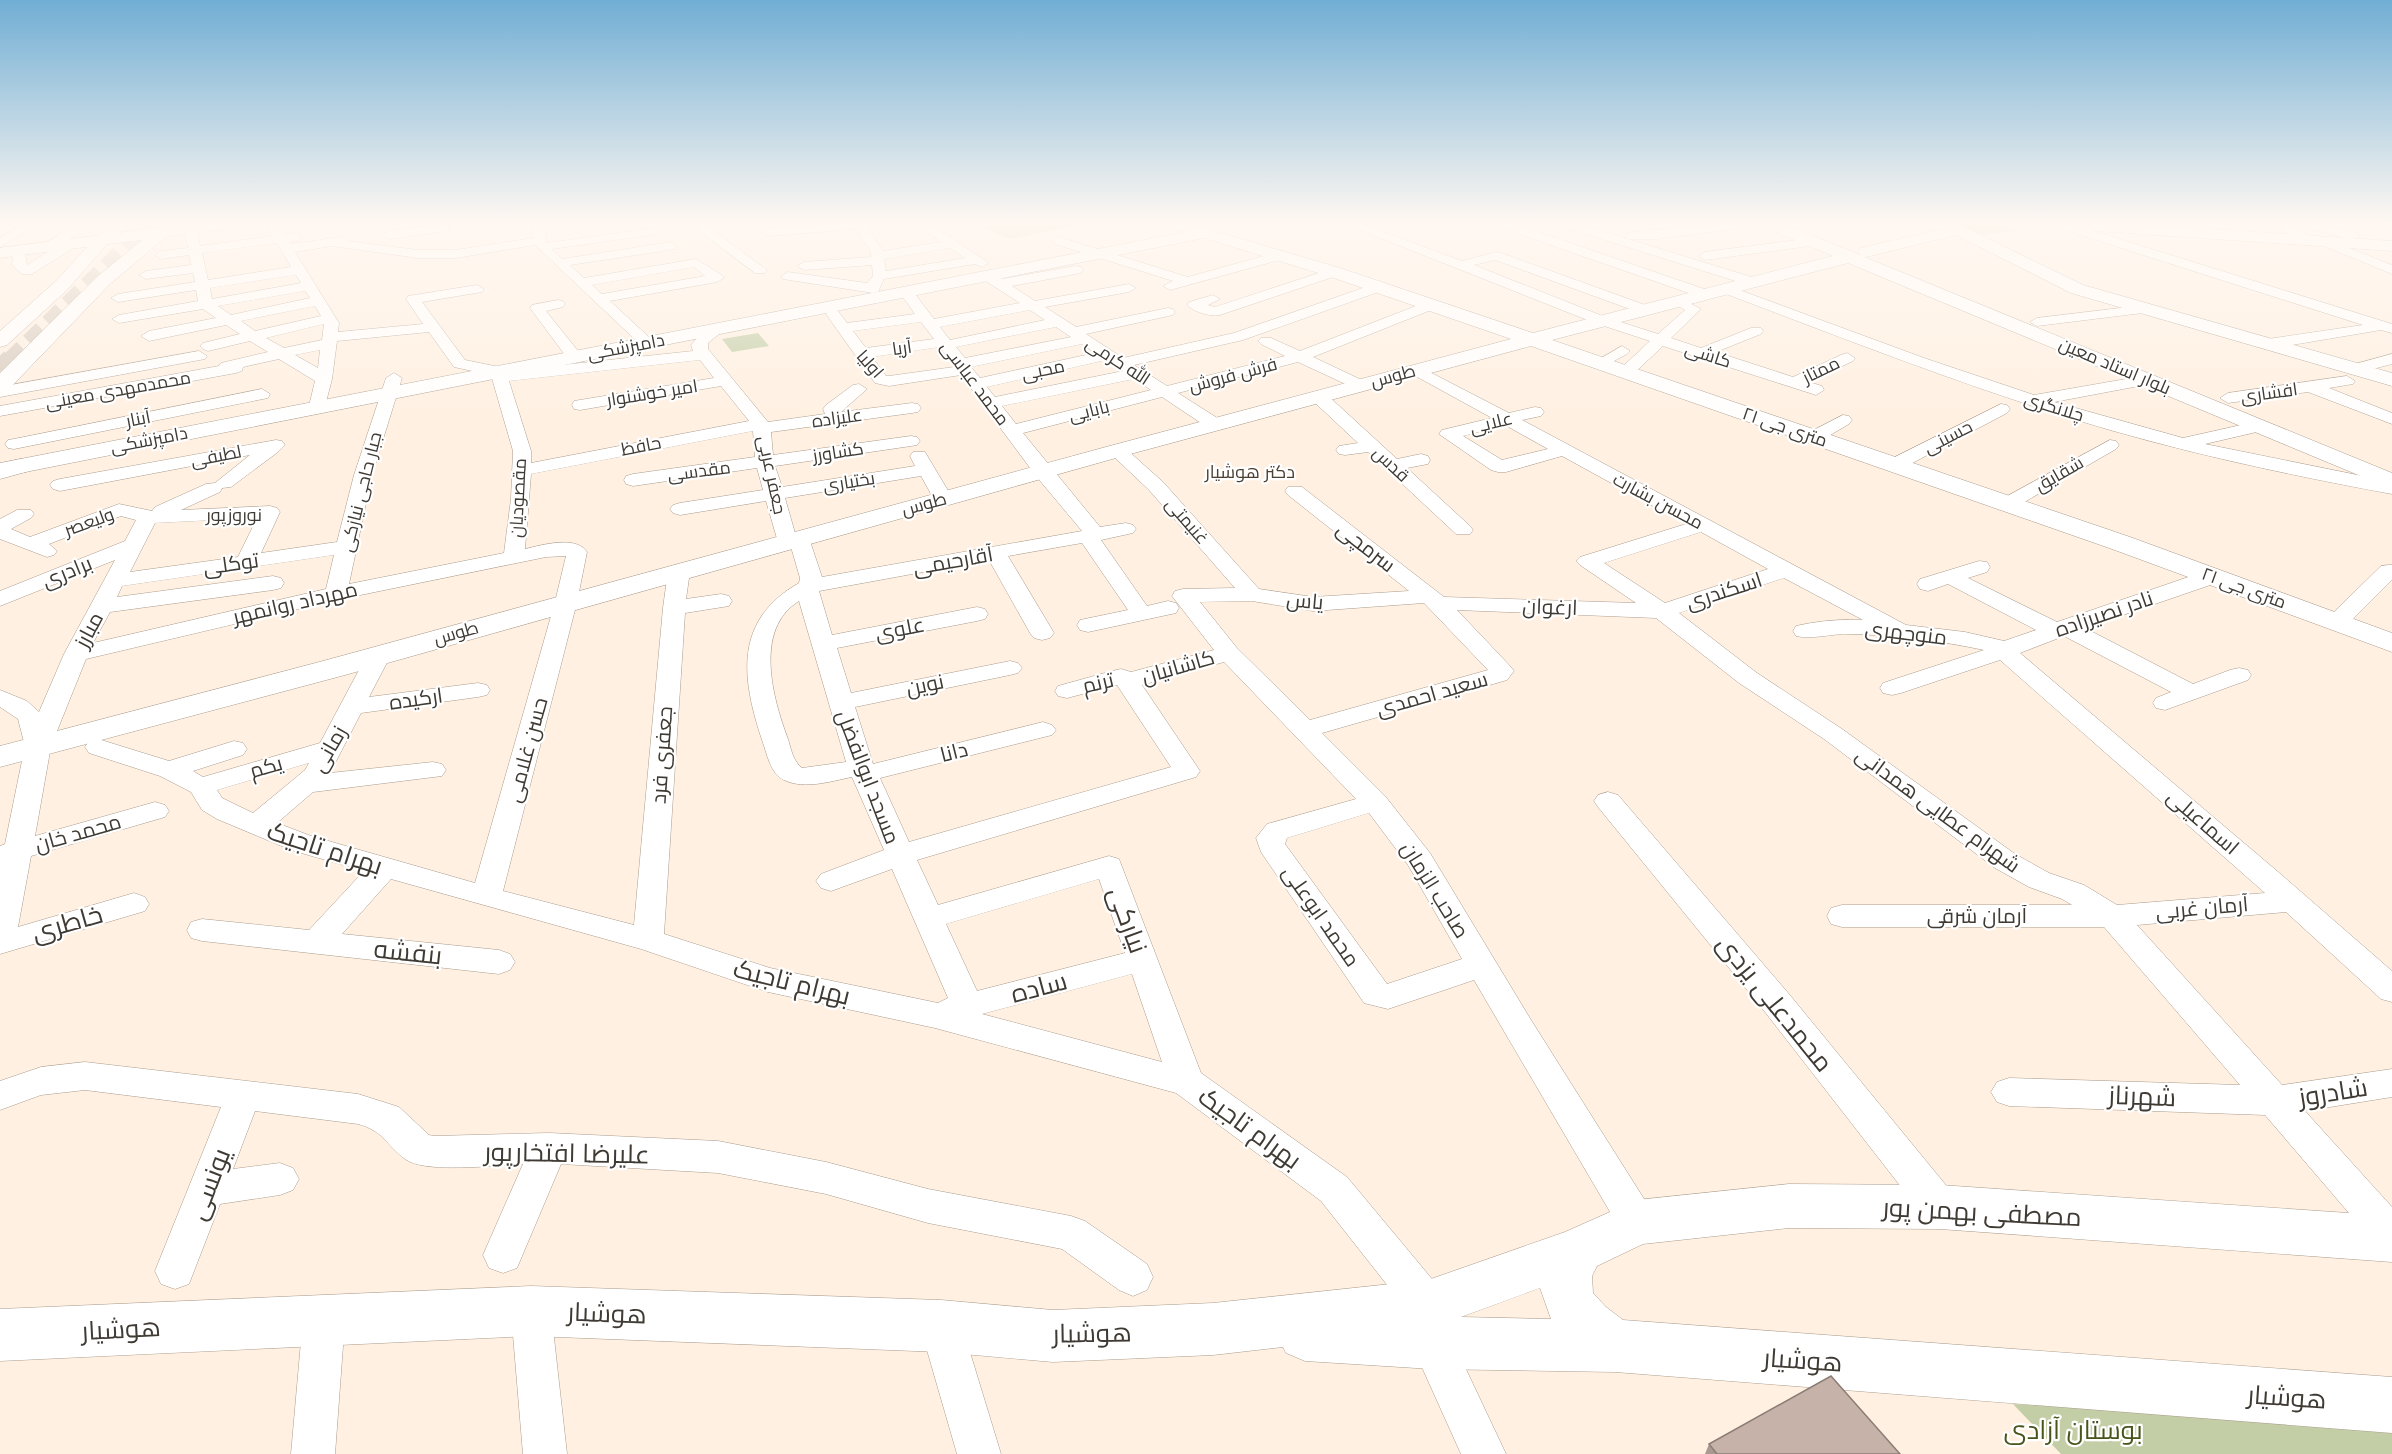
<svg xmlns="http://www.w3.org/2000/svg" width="2392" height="1454" font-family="Roboto,Cairo,sans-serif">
	<rect width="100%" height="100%" fill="#fff0e1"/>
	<!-- green -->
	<path fill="#c3cea6" d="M976,224H1087L1010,239Z
		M1958,224H1997L2017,231L1981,235Z
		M758,333L769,346L732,352L722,339Z
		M2013,1404L2392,1425V1454H2061Z"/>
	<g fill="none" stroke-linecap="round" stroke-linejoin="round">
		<!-- highway-tunnel-far1 -->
		<path stroke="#d9ccbe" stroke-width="18" stroke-dasharray="18 9" stroke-linecap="butt" d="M10,361L151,224"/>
		<!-- highway-tunnel -->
		<path stroke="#d9ccbe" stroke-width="23" stroke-dasharray="23 12" stroke-linecap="butt" d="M0,371L12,360"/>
		<!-- street casing -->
		<g stroke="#aa9d8e" stroke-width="1">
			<path id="street" d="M23,224H38L0,247V238Z
				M75,224H89L66,242L75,241L77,244L75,247L32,274H22L12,265L14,248H24L27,265L51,250H45L44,247L45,244Z
				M190,224L196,228L200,246L273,236L266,224H278L285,235L296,233L302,237L300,240L289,242L291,244L341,237L347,241L418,250H456L533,238V224H545L546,243L662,227L664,230L658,234L552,249L562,259L671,242L677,246L676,249L570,265L584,278L696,259L722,275L724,278L717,282L610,301L652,340L655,343L647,348L642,346L535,245L456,258H418L332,246L295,252L339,323L338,332L423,324L406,299L408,296L477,285L484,289L482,292L422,302L465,360L504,368L506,371L693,351L691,345L698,337L717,326L724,330L708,343V349L768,422L825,414L823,409L826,405L853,385L859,384L867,389L841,412L912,403L918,404L921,408L918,412L912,413L771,432L773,455L911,436L917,437L920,441L917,445L911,446L775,466L782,487L915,466L910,456L913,452H925L953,499L950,503H936L921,476L785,498L795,533L806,534L809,538L822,577L1082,531L1036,476L961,375L889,386L875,383L826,314L828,311H838L847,323L915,314L900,293L907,289L912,290L934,319L1020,303L984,280L982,277L984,274H994L1002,279L1076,266L1081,267L1083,270L1081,273L1012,286L1035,301L1129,284L1136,288L1129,292L1045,307L1076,327L1168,308L1173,309L1175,312L1173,315L1086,334L1123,358L1234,333L1374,284H1384L1386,287L1384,290L1243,340L1134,365L1167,386L1285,356L1261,344L1258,341L1261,338H1271L1300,351L1426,302H1436L1438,305L1436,308L1313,357L1366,382L1368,385L1366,388H1354L1298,362L1178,393L1222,421L1225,425L1222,429H1210L1162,397L1023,433L1100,527L1126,523L1133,525L1136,529L1133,533L1101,540L1147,606L1168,601L1176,603L1179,608L1176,613L1088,632L1080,630L1077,625L1080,620L1128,610L1082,543L1008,556L1054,633L1050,638L1042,640L1034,638L1030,633L989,560L819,591L832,635L977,607L985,609L988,614L985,619L977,621L837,648L851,693L1010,661L1018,663L1022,668L1018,673L1010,675L855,707L873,764L1043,722L1052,725L1056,730L1052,735L880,778L909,842L1171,767L1117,685L1067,698L1058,696L1055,691L1058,686L1112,671L1121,669L1131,672L1214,650L1172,596L1175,591L1183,589L1235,588L1149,490L1112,455L1109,451L1112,447H1124L1163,482L1259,589L1313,597L1409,591L1288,495L1285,491L1288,487H1302L1444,597L1636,603L1580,565L1576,561L1580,557L1686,524L1562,456L1506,472H1498L1491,470L1439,434L1442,430L1492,418L1410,373L1408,370L1416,365L1509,413L1535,407L1541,408L1544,412L1541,416L1522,420L1906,625L1965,632L2004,641L2036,630L1948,584L1928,591L1920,589L1917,584L1920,579L1979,561L1987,562L1990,567L1987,572L1968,578L2057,622L2203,572L2211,571L2219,572L2222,577L2219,582L2085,628L2193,684L2230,670L2239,668L2248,670L2251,675L2248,680L2165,710L2156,708L2153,703L2156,698L2171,692L2064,636L2020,653L2277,871L2392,971V1002L2381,999L2286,912L2137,925L2282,1085L2392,1069V1097L2305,1111L2392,1207V1253L2378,1247L2265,1115L2009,1106L1997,1102L1991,1092L1997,1082L2009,1078L2240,1085L2104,927H1842L1831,924L1827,916L1831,908L1842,905H2072L2062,899L2029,887L1995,868L1824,739L1739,683L1656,618L1457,610L1510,666L1514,671L1507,680L1322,733L1385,796L1430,853L1531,1020L1651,1210L1656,1222L1651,1234L1637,1239L1623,1234L1474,980L1388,1009L1364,1003L1261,852L1256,838L1267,824L1356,799L1224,662L1142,685L1200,771L1196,777L917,860L938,905L1109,856L1119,859L1201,1073L1347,1177L1442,1291L1448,1305L1442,1319L1428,1324L1414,1319L1321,1201L1176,1093L935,1028L768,992L641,949L391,879L342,934L499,950L510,954L515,962L510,970L499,974L202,941L191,938L187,930L191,922L202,919L309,930L364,871L291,850L217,819L202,810L191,792L160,776L89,753L85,747L89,741L98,739L169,761L234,741L243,743L247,749L243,755L193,771L203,777L320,743L367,655L371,650L379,648L387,650L391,655L369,697L478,683L487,685L490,690L487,695L478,697L361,713L330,773L433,762L442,764L446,770L442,776L313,792L277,823L311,836L475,883L555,602L566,556L546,557L336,600L86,659L51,746L35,836L155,802L165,805L169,811L165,817L31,856L18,927L134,893L145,897L149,904L145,911L0,954V846L5,844L25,746L18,719L0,707V690L27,701L39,712L64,654L115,560L0,606V591L125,541L136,520L121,516L49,544L57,551L54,555L47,557L0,539V519L17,510H31L34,514L31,518L11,529L30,537L119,504L152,511L155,507L206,484L215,483L250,455L60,491L53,489L50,485L53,481L60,479L276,440L282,441L285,445L278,452L231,487L222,488L220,492L181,510L270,506L277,508L280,512L261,553L337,542L354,475L386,378L394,373L402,378L372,475L349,584L504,553L511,499L513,451L491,375L454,367L429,332L337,341L332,379L325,406L323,410H311L309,406L315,381L279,359L243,367L242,371L236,373L0,416V406L219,366L221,363L268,352L250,341L208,351L203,349L200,346L203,343L240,334L226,325L149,341L141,336L149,331L216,318L203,309L119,323L112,319L119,315L198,301L196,290L118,302L111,298L118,294L195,282L193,273L146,279L139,275L146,271L191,265L189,255L161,259L155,255L161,251L188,248L184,228ZM277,243L291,267L208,280L202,253ZM694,267L705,276L602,294L592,285ZM296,275L301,283L212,299L210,288ZM305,291L310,298L231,315L218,306ZM315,306L321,316L255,331L241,321ZM1030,310L1045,320L950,340L940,327ZM921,322L934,339L866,348L853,331ZM324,324L322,340L284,348L266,338ZM1056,327L1071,337L965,358L956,347ZM1082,344L1095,353L980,378L971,367ZM940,347L954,367L889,376H886L872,357ZM320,350L318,368L295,355ZM700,360L714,378L580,400L574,401L572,405L574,409L580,410L721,386L749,421L531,463V451L509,381ZM1106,360L1123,371L995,397L987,387ZM1134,379L1151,390L1016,424L1002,406ZM1505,425L1548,449L1502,460L1463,436ZM753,431L755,457L633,474L626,476L624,480L626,484L633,486L757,468L763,490L680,503L673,505L670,509L673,513L680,515L766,501L778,542L781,546L791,547L800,578L799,583C734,620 741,677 762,740C767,753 770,774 784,780C805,790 831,781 852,777L884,850L821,874L816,881L821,888L831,891L892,869L948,998L938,1003L770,968L664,934L685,613L729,606L732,601L729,596L721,594L686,599L690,571L687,566L679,565L671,566L668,571L663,608L634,925L503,891L577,602L587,552C576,535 542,545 525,549L531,474ZM257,518L238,557L130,572L155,523ZM1701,532L1768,569L1665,603L1604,563ZM334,555L326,589L93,643L110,612L273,590L281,588L284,583L281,578L273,576L117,597L122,586ZM1784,578L1863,620C1840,619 1818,621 1796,626L1793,631L1796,636C1813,640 1833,633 1851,634C1895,635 1942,641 1984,650L1883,683L1880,688L1883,693L1892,695L1901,693L2000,660L2265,893L2117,905L2084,885L2049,873L2015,854L1842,729L1757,673L1679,613ZM799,601L846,762L802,768C793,761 791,749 788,739C773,699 753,629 799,601ZM1252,601L1313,611L1424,603L1488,670L1310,720L1237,648L1200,602ZM309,763L305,770L253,813L222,798L217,790ZM1369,813L1408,865L1462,959L1387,984L1285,844L1287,838ZM1099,879L1125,953L977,991L946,924ZM1132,974L1162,1062L982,1014Z
				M444,224L448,225V231L389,239L383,235L389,231Z
				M690,224H704L767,270L765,273H755Z
				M826,224H865L883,251L941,242L916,224H930L989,263L982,267L975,264L884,279L878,292L873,293L783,279L781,276L788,272L867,283L873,276L872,265L804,270L797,266L804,262L871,257L870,250L856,229L767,236L761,232L767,228ZM950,248L965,258L886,271L884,259Z
				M1345,224H1362L1462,261L1496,252L1501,253L1648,306L1650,309L1648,312H1638L1495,260L1474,265L1605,317L1658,334L1685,310L1671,301L1678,297L1701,309L1671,338L1701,348L1751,328H1761L1763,331L1761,334L1716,352L1793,377L1841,355L1847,353L1855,358L1853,361L1809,382L1822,386L1824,390L1816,395L1663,346L1632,375H1620L1618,372L1620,369L1650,341L1595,323Z
				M1497,224H1515L1710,291L1712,294L1705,298L1700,297L1499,227Z
				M1562,224H1580L1628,239L1626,236L1628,233L1632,232L1714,224H1748L1742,228L1657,239H1628L1758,279L1760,282L1753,286L1748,285L1564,227Z
				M2053,224H2071L2392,324V333L2381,330L2268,349L2263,347L2260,344L2263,341L2268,339L2363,325L2055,227Z
				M2190,224H2205L2221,235L2219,238H2211Z
				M2270,224H2286L2320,241L2329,240L2392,265V274L2319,244L2310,245Z
				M2301,224H2321L2357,233L2359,236L2353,240L2303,227Z
				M1059,237L1188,277L1278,252L1285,256L1283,259L1170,290L1163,286L1173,281L1055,244L1053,241L1055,238Z
				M1814,238L1820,242L1818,245L1705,260L1698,256L1705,252Z
				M1334,268L1339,269L1341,272L1339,275L1220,315C1211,317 1194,312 1187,305L1189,302L1213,295L1220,299L1208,305L1215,307Z
				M1726,285L1924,358L2034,395L2149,375L2155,377L2157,380L2155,383L2054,402L2183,438L2259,421L2265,422L2268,426L2265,430L2205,444L2392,482V494C2284,474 2176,451 2070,418C1952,381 1837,336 1721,292L1719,289Z
				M558,300L563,301L565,304L563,307L546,311L582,356L580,359H568L530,308L532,305Z
				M2146,305L2151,306L2153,309L2151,312L2037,326L2030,322L2037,318Z
				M1622,346L1630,351L1627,354L1601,368L1593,363Z
				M199,351L207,356L205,359L0,397V387Z
				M2392,354V364L2354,374L2346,369L2348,366Z
				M2347,376L2355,381L2353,384L2329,388L2392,413V424L2308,392L2228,403L2220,398L2228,393Z
				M262,389L270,394L268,398L14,449L8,448L5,444L8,440L14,439Z
				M1319,392L1325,393L1397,459L1421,454L1428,456L1430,460L1428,464L1407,468L1470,526L1473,530L1470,534H1456L1368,452L1345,455L1339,454L1336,450L1339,446L1358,443L1313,401L1311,397L1313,393Z
				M2001,404L2007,405L2010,409L2007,413L1901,469H1887L1885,465L1887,461Z
				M1843,415L1849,416L1852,420L1849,424L1820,441H1808L1805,437L1808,433Z
				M2110,440L2116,441L2119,445L2116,449L2014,508H2000L1997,504L2000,500Z
				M2389,565H2392V580L2345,627L2337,629L2329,627L2326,622L2329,617L2381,566Z
				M1608,792L1618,795L1789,994L1954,1195L1959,1207L1954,1219L1940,1224L1926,1219L1765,1012L1598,807L1594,801L1598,795Z
				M85,1062L358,1094L399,1107L429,1135L434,1136L549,1133L718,1141L826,1162L928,1189L1071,1216L1085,1221L1147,1264L1153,1277L1147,1290L1133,1296L1119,1290L1062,1249L928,1223L826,1194L718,1173L561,1164L517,1268L503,1273L489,1268L483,1255L523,1164C496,1165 425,1174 405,1159C385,1144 384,1131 358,1124L255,1111L233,1169L280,1163L293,1168L299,1179L293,1190L280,1195L220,1204L189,1284L175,1289L161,1284L155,1271L221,1107L85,1090L41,1095L0,1110V1081L41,1067Z
				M531,1292L545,1297L551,1311L567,1454H523L511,1311L517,1297Z
				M324,1299L339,1305L345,1319L335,1454H291L303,1319L309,1305Z
				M941,1306L956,1312L962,1326L1001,1454H957L920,1326L926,1312Z
				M1432,1323L1447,1329L1506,1454H1461L1411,1343L1417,1329Z"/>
		</g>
		<!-- secondary casing -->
		<g stroke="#aa9d8e" stroke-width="1">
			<path id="secondary" d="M189,224H233L225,229L0,258V248Z
				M1166,224H1191L1211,230L1340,268L1533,333L1833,256L1764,227L1762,224H1784L1860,255L1858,252L1860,248L1943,229L1938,224H1958L2083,285L2392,373V386L2071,293L1956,235L1866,257L1862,256L2392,473V489L1848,263L1552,340L2130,537L2392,633V652L2112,549L1531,346L1123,456L345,675L0,767V746L323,661L1106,447L1511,339L1328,276L1204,238L0,477V463L1185,232L1168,227Z
				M2060,224H2137L2392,241V251L2068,229Z
				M1789,1184L1940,1185L2392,1216V1262L1940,1229L1789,1228L1643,1244L1597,1266L1592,1276L1593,1293L1606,1307L1623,1320L2392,1377V1433L1615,1372L1432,1369L1305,1361L1286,1353L1283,1347L1213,1355L1053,1362L941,1352L531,1336L0,1361V1309L531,1286L941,1300L1053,1310L1213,1303L1428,1280L1565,1232L1637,1200ZM1540,1288L1551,1319L1461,1317Z"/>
		</g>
		<!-- primary casing -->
		<g stroke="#aa9d8e" stroke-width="1">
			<path id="primary" d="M112,224H130L108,243L68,289L7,345L0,347V331L56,281L96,237Z
				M162,224H228L220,229L174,230L110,284L8,390L0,391V373L98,276Z
				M21,459L29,461L33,466L29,471L0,479V464Z"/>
		</g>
		<!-- street -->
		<use href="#street" fill="#fff" fill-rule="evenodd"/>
		<!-- secondary -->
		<use href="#secondary" fill="#fff" fill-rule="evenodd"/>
		<!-- primary -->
		<use href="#primary" fill="#fff" fill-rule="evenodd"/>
	</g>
	<!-- wall -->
	<path fill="#aa9991" d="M1709,1444L1900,1454H1705Z"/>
	<!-- building -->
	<path fill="#c6b2a9" stroke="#8b7d76" stroke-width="1.5" d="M1831,1376L1900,1454H1717L1709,1444Z"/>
	<!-- sky -->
	<linearGradient id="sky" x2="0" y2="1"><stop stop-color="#71aed4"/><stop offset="0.52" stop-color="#fff8f2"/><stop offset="1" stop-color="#fff8f2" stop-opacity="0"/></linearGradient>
	<rect width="2392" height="427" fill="url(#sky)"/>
	<g text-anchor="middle" stroke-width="4.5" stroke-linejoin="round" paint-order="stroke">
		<!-- far-street labels -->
		<g font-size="18" fill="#3f3a33" stroke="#fff">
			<text transform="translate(626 347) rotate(-11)" y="6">دامپزشکی</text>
			<text transform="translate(902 348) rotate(-8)" y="6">آریا</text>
			<text transform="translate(1708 355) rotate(18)" y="6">کاشی</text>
			<text transform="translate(1118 361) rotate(33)" y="6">الله کرمی</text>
			<text transform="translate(870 364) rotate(48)" y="6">اولیا</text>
			<text transform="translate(2115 366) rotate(23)" y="6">بلوار استاد معین</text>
			<text transform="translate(1043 370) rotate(-12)" y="6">محبی</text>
			<text transform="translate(1821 370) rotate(-26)" y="6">ممتاز</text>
			<text transform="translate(1233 375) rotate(-15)" y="6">فرش فروش</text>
			<text transform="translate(1393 376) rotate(-15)" y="6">طوس</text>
			<text transform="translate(975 383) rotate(53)" y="6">محمد عباسی</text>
			<text transform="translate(118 390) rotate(-10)" y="6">محمدمهدی معینی</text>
			<text transform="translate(652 393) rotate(-9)" y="6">امیر خوشنوار</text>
			<text transform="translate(2269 393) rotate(-8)" y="6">افشاری</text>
			<text transform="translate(2054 407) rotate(17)" y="6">چلانگری</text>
			<text transform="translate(1089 411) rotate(-14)" y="6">بابایی</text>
			<text transform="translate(837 418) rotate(-8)" y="6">علیزاده</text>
			<text transform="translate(138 419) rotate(-11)" y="6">آبنار</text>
			<text transform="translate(1491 423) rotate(-14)" y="6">علایی</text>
			<text transform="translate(1785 427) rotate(19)" y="6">۲۱ متری جی</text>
			<text transform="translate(1948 437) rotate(-27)" y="6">حسینی</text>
			<text transform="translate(149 440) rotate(-11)" y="6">دامپزشکی</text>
			<text transform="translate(641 446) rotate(-11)" y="6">حافظ</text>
			<text transform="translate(838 452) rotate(-9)" y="6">کشاورز</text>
			<text transform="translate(216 456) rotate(-11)" y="6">لطیفی</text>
			<text transform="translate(1391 464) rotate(43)" y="6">قدس</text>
			<text transform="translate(699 471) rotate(-7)" y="6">مقدسی</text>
			<text transform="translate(2059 474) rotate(-30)" y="6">شقایق</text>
			<text transform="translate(772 475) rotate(78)" y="6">جعفر عربی</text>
			<text transform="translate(849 482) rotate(-9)" y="6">بختیاری</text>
			<text transform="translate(361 492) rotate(-76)" y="6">جبار حاجی نیازکی</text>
			<text transform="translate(518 498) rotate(-87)" y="6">مقصودیان</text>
			<text transform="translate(1658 501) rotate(28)" y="6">محسن بشارت</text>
			<text transform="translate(924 504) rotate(-15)" y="6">طوس</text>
			<text x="234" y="521">نوروزپور</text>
			<text transform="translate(1187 521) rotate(49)" y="6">غنیمتی</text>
			<text transform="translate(89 522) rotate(-20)" y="6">ولیعصر</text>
			<text transform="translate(2244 588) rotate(20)" y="6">۲۱ متری جی</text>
			<text transform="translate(456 633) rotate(-16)" y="6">طوس</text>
		</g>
		<!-- far-neighbourhood labels -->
		<g font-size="18" fill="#4c4033" stroke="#fff">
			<text x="1250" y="478">دکتر هوشیار</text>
		</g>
		<!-- street labels -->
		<g font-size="21" fill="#3f3a33" stroke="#fff">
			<text transform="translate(1366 547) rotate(38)" y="7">سرمچی</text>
			<text transform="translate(953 561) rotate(-10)" y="7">آقارحیمی</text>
			<text transform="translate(231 564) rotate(-8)" y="7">توکلی</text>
			<text transform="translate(67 572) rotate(-22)" y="7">برادری</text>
			<text transform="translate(1724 591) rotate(-18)" y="7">اسکندری</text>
			<text transform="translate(1305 601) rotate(5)" y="7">یاس</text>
			<text transform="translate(295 603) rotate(-13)" y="7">مهرداد روانمهر</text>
			<text transform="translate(1550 607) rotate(2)" y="7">ارغوان</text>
			<text transform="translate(2104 614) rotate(-19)" y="7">نادر نصیرزاده</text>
			<text transform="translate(900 629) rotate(-11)" y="7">علوی</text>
			<text transform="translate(89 630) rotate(-62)" y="7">مبارز</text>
			<text transform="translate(1906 633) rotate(7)" y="7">منوچهری</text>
			<text transform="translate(1178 667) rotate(-16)" y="7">کاشانیان</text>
			<text transform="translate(1098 683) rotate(-13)" y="7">ترنم</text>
			<text transform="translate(925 685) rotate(-12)" y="7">نوین</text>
			<text transform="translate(1432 694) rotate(-16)" y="7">سعید احمدی</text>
			<text transform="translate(416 699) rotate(-8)" y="7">ارکیده</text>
			<text transform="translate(329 749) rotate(-60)" y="7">زمانی</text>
			<text transform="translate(527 750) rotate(-75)" y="7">حسن غلامی</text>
			<text transform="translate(954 752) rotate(-14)" y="7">دانا</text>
			<text transform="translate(662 755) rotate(-86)" y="7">جعفری فرد</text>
			<text transform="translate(266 767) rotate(-16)" y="7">یکم</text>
			<text transform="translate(868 777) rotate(69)" y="7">مسجد ابوالفضل</text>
			<text transform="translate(1938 810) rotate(36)" y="7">شهرام عطایی همدانی</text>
			<text transform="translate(2203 822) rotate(41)" y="7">اسماعیلی</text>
			<text transform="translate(78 833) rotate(-16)" y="7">محمد خان</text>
			<text transform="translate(1435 890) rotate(58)" y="7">صاحب الزمان</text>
			<text transform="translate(2202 908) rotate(-5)" y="7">آرمان غربی</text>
			<text transform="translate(1321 916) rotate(55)" y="7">محمد ابوعلی</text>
			<text x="1977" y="923">آرمان شرقی</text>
		</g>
		<!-- near-street labels -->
		<g font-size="26" fill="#3f3a33" stroke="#fff">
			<text transform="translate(325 848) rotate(18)" y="9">بهرام تاجیک</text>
			<text transform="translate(1128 920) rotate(70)" y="9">نیارکی</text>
			<text transform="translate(67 923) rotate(-16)" y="9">خاطری</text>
			<text transform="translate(408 952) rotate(6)" y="9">بنفشه</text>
			<text transform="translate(792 982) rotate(14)" y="9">بهرام تاجیک</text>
			<text transform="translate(1039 987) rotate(-15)" y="9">ساده</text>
			<text transform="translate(1775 1003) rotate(51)" y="9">محمدعلی یزدی</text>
			<text transform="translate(2333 1092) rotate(-9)" y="9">شادروز</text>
			<text transform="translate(2142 1096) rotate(2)" y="9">شهرناز</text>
			<text transform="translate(1250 1128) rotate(36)" y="9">بهرام تاجیک</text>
			<text transform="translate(567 1153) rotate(1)" y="9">علیرضا افتخارپور</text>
			<text transform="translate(209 1184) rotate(-69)" y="9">یونسی</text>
			<text transform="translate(1982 1212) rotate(3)" y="9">مصطفی بهمن پور</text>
			<text transform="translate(607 1313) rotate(2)" y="9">هوشیار</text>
			<text transform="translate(121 1329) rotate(-3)" y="9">هوشیار</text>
			<text transform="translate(1092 1333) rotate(-1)" y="9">هوشیار</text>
			<text transform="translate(1803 1360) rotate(4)" y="9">هوشیار</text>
			<text transform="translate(2287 1397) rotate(4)" y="9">هوشیار</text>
		</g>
		<!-- near-park labels -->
		<g font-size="26" fill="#48551a" stroke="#fff">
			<text x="2073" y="1439">بوستان آزادی</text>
		</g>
	</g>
</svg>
